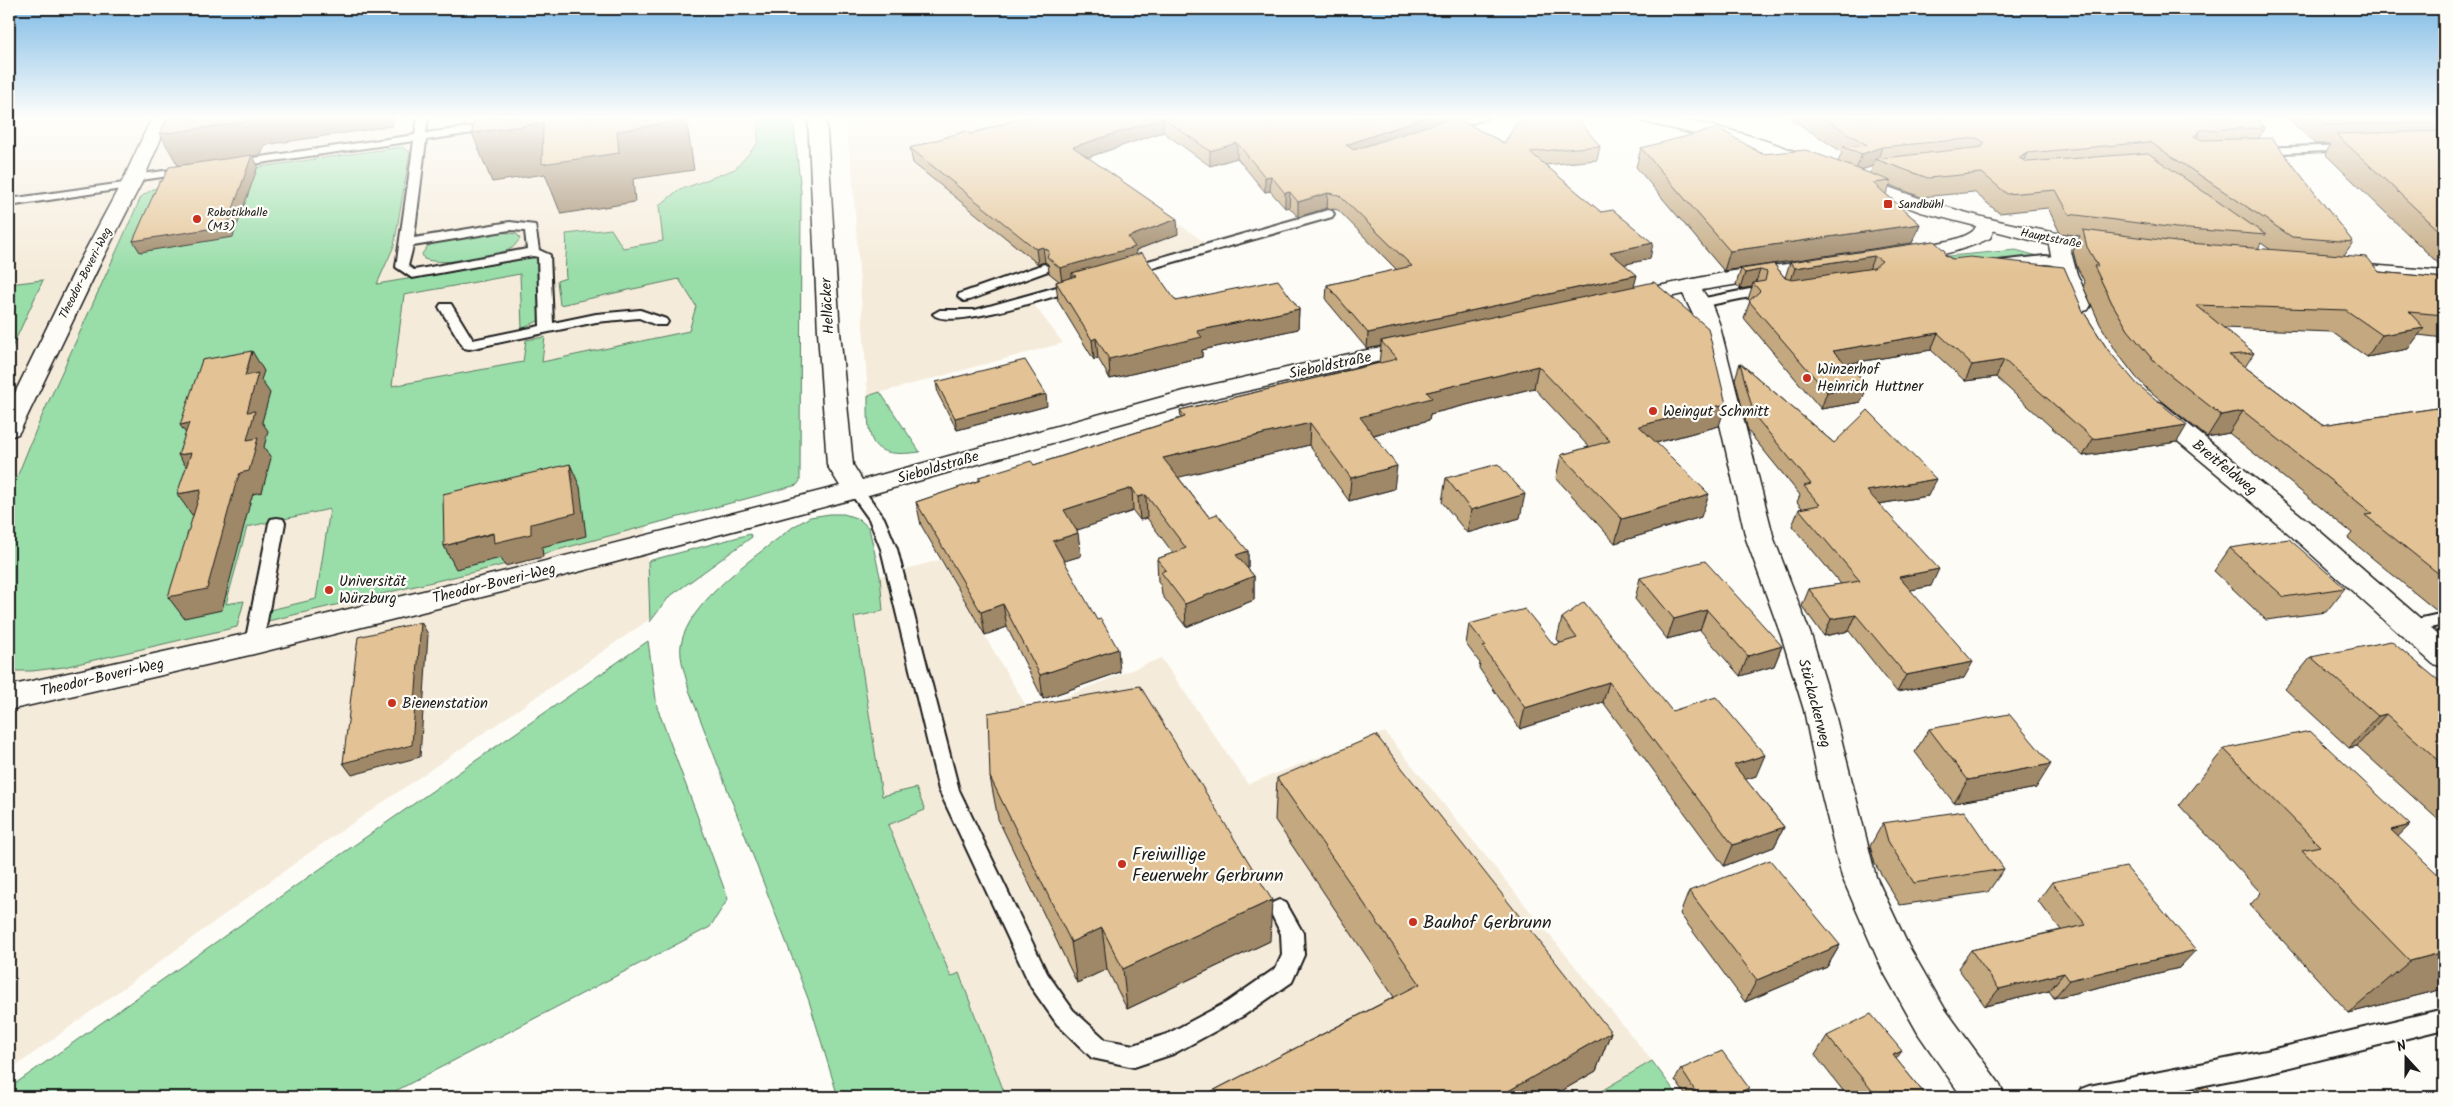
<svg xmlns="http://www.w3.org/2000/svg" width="2453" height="1106" font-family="Kalam,sans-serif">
	<rect width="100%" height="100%" fill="#fdfcf7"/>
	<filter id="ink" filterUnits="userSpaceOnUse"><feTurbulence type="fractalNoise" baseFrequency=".02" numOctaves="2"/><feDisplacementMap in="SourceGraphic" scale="10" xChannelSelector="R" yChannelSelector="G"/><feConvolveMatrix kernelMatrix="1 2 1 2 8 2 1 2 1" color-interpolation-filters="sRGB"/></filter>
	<g filter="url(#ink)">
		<!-- built -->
		<path fill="#f5ebda" d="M9,117H783L646,518L650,619L309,853L9,1071Z
			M844,117H1025L1206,243L1025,293L1063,343L868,396L852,170Z
			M940,560L1029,711L1161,658L1248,784L1385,732L1652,1061L1591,1097H1007L959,974L951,977L888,824L925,810L882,796L854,617L883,611L880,576Z"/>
		<!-- green -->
		<path fill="#99dda9" stroke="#5a7c62" d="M758,117H793L801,192L800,481L797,485L491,568L268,621L270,610L316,599L330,509L247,527L226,604L244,601L237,627L64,667L32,671H9V497L38,425L141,197C155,186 170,182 187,177L402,147L410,152L394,246L377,284L538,257L542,319L522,329L520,274L404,295L392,386L523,362L526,340L545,337L542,362L689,331L696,306L679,279L560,305L557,281L566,278C564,262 568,251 566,234L611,229L623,248L663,241L659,206L677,191L735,169L758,143Z
			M499,232L517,234L520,239C517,242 515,246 512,248C496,258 442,266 424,259L422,254L427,247L436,242Z
			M2016,250L2037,256L1959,263L1938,257Z
			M43,280L9,354V284Z
			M880,392L920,452C867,459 868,441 868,396Z
			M830,514H844L859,519L869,528L880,576L883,611L854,617L882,796L916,788L925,810L888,825L951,977L959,973L1006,1097H838L809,1001L689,690C686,676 679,659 681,645C688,601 759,554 793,527L810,517Z
			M750,534L752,537L669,597L650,622L648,561Z
			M648,641L657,707L728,899L710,927L384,1097H9V1088L284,894Z
			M1652,1061L1679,1097H1591Z"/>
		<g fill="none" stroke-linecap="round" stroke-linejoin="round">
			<!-- service casing -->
			<g stroke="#1c1c1c" stroke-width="4">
				<path id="service" d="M418,117H428L426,133L493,124L498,127L493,130L426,140L414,238L510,222L535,225L539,250L550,255L553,323L596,314L640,310L666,319L668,322L666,325H656L639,318L596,322L469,349L464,348L439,307L441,304H451L473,340L540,326L538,257L533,256L412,278L396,267L414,141L233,167L227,164L233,161L415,135ZM510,230L525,231L527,249L414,270L408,266L413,246Z
					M1473,117H1489L1449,132H1441L1440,130Z
					M2350,145L2354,146V150L2259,154L2254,151L2259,148Z
					M186,168L190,169V173L134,181L128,178L134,175Z
					M131,182L137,185L135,187L9,206V199Z
					M1328,210L1332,211L1334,214L1332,217L1135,273H1127L1125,270L1127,267Z
					M2045,256L2063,258L2069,262L2063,266L2045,264L1998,269L1992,265L1998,261Z
					M1044,264L1050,268L1048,271L969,300L964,301L958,297L959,294Z
					M1078,281L1083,282L1084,285L1083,288C1059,294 948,332 933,314L940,310H975Z
					M1755,288L1760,289L1761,292L1760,295L1700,307L1694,303L1700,299Z
					M856,485L861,486L884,518L897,549L959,790L1047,973L1073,1010L1106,1040L1134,1045L1167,1034L1227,1002L1276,968L1282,955L1281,934L1269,909L1272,903L1279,900L1286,903L1303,933L1304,955L1292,982L1243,1016L1173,1054L1134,1067L1092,1058L1057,1024L1031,987L939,790L881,549L869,519L848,490L851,486Z
					M277,518L283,519L285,523L263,643L260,648L254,649L248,648L245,643L269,523L271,519Z
					M2444,613V625L2410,632L2404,630L2401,626L2404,622Z
					M2444,1009V1029L2266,1073L2145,1097H2077L2081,1089L2089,1086L2266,1051Z"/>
			</g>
			<!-- minor casing -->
			<g stroke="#1c1c1c" stroke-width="3">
				<path id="minor" d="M152,117H170L144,178L101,262L21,429L18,434L9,437V405L79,262L124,178Z
					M808,117H826L840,332L853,465L862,480L1184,391L1416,339L1424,341L1427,346L1424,351L1416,353L1197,402L865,496L502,592L254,654L9,710V686L254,632L502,572L840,486L827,465L818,332Z
					M1986,219L1993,221L1996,225L1990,238C1968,249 1922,263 1898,257L1895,253L1898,249C1918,244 1957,244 1973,231C1975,229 1977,224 1979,221Z
					M2058,235L2065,237L2068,241L2077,274L2091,305L2088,310L2080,312L2072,310L2055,274L2048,241L2051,237Z
					M1825,259L1832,261L1836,265L1832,269L1702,290L1711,303L1719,323L1774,539L1812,638L1834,710L1876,877L1908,945L1945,1009L1999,1083L2005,1097H1962L1919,1035L1882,969L1842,877L1818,780L1804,710L1782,638L1746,539L1697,323L1683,294L1629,306L1621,304L1618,299L1621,294L1629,292L1733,271Z
					M2153,401L2162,403L2308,521L2444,639V667L2433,664L2288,533L2144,413L2141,408L2144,403Z"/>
			</g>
			<!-- tertiary casing -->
			<g stroke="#1c1c1c" stroke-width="3">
				<path id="tertiary" d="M1637,117C1740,117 1837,172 1934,203C1992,222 2055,234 2115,242L2122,244L2125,248L2122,252L2115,254L2058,247L1921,212L1744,146L1640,121Z
					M2342,263L2444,271V283L2335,273L2331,269L2335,265Z"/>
			</g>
			<!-- service -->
			<use href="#service" fill="#fdfcf7" fill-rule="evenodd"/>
			<!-- minor -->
			<use href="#minor" fill="#fdfcf7" fill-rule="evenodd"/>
			<!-- tertiary -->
			<use href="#tertiary" fill="#fdfcf7" fill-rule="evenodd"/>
		</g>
		<!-- wall -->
		<path fill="#c3a880" stroke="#1c1c1c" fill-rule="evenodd" d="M1025,117H1454L1504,143L1600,146L1597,160L1545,165L1650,259L1624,264L1634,286L1719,426L1656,443L1701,517L1615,543L1556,478L1561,455L1589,447L1534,388L1430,414L1429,420L1374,435L1394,489L1349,501L1309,445L1178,477L1209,517L1248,551V569L1254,576V600L1186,627L1162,595L1161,586L1158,582L1157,559L1173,553L1147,518L1140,520L1133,511L1077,530L1081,556L1064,561L1120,672L1043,699L1007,627L985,635L921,525L916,502L979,481V477L1034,465L1181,418L1180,410L1379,363L1381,346L1367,349L1326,300L1327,285L1397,270L1338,210L1327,208L1298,217L1289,207L1285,208L1270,191L1265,192L1237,158L1210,166L1163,132L1088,157L1178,234L1136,250V255L1176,301L1299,309L1298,329L1202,350V357L1110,379L1098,358L1094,360L1058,301L1056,282L1059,281L1049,273L1048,264L1045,262L1038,264L913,163L910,148L970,134Z
			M1788,117H2256L2264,128L2259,138L2353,242L2344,255L2379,272L2444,278V338L2418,335L2408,349L2367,357L2332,332L2223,328L2254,353L2245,367L2322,425L2444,407V610L2438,612L2348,538L2352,533L2229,433L2207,437L2146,388L2135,376L2116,351L2100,324L2083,286L2085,283L2077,267L2073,251L2080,236L2060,233L2048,208L1999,213L1974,192L1921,197L1890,185L1886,194L1920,224L1912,243L1742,268L1774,264L1785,278L1790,262L1934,241L1945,255L1952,259L2083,311L2108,350L2177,442L2083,456L1996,377L1965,381L1931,350L1846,364L1861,402L1821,409L1744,318L1750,301L1748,299L1752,287L1740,289L1736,284L1741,269L1724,271L1636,167L1641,148L1762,154L1838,162L1842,152ZM1873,166L1870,174L1861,170ZM2261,243L2271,250L2258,249Z
			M2287,117H2444V269L2325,154L2331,144H2315Z
			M1740,363L1834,443L1928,496L1879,504L1931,586L1910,590L1964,678L1897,692L1849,631L1824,636L1802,606L1809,589L1841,584L1792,526L1799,509L1802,508L1797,502L1800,495L1748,431L1735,379Z
			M936,382L1047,406L957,430L938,394Z
			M1446,478L1520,518L1467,533L1442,502Z
			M2230,548L2345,588L2326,612L2266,620L2214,571Z
			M1640,578L1782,646L1774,666L1740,676L1700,630L1667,639L1635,599Z
			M1562,618L1672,711L1756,776L1745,779L1784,827L1774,847L1724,866L1603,702L1520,729L1479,668L1480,663L1466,644L1469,624L1554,645L1560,643L1557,639Z
			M2311,657L2444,685V825L2357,746L2349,748L2285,689Z
			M1929,729L2036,788L1954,803L1915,752Z
			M2224,749L2398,836L2439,990L2349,1013L2250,905L2261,893L2179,805Z
			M990,777L1270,941L1127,1009L1107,969L1077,983L998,819Z
			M1277,778L1611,1032L1596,1071L1551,1097H1201L1394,997L1275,820Z
			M1883,823L2004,869L1988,892L1900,905L1875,864L1870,846Z
			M2052,882L2179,968L2054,998L2049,991L1985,1006L1958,968L1971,950L2061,930L2038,901Z
			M1689,891L1840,945L1827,967L1745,1002L1680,914Z
			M1827,1036L1896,1059L1927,1097H1848L1815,1055Z
			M1681,1069L1744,1097H1687L1675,1080Z
			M2444,1091V1097H2435Z"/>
		<!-- shaded-wall -->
		<path fill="#9f8868" stroke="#1c1c1c" d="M246,117H394L392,126L265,145L261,155L253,156L258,166L233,237L140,252L133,241L179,167L160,134Z
			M680,117H686L694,170L633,179L635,202L561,214L545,174L492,182L472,133L543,123L617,131Z
			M1426,117H1454L1345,159L1346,145Z
			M1163,118V132L1074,162L1073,147Z
			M2201,130L2192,148L2194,136Z
			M1237,143V158L1210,166V151Z
			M1882,147L1878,160L1875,159L1873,166L1855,172L1862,154Z
			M2027,153L2019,171V158Z
			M1271,176L1270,191L1265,192V177Z
			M1290,192L1289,207L1285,208V193Z
			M1328,193L1327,208L1298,217V202Z
			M1177,219L1178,234L1136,250V262L1072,273V280L1062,283L1060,268L1128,237Z
			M1920,224L1912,243L1724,271L1730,251Z
			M1653,243L1650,259L1607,268L1610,252Z
			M1043,247L1045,262L1038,264L1036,249Z
			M1874,256L1868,272L1790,284L1795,268Z
			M1760,270L1755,285L1753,283L1752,287L1740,289L1745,273Z
			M1637,275L1633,291L1381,341V346L1367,349L1368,333Z
			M1299,309L1298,329L1202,350V357L1110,379L1109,359L1197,331Z
			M2424,328L2408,349L2367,357L2382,335Z
			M1938,333L1931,350L1827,367L1833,351Z
			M1096,338L1098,358L1094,360L1092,340Z
			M252,351L264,371L261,380L270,393L262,422L268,431L264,447L271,458L262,492L253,494L250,503L222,610L184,618L168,597L247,440L245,376Z
			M2004,360L1996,377L1965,381L1972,365Z
			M1538,366L1534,388L1430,414L1429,420L1358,439L1360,417L1427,392Z
			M1868,385L1861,402L1821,409L1827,392Z
			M1046,394L1047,406L957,430L955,418Z
			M1726,404L1719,426L1633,449L1639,426Z
			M2243,411L2229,433L2207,437L2221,415Z
			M189,423L194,445L180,425Z
			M1310,423L1309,445L1164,481L1163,458Z
			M2187,425L2177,442L2083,456L2093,439Z
			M191,453L192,475L178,455Z
			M570,464L580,487L586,536L542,547L543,557L505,566L501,558L456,569L444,546L531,524Z
			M1397,466L1394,489L1349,501L1351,478Z
			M1936,479L1928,496L1859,507L1867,491Z
			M1132,488L1133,511L1066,534L1064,510Z
			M201,490L215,510L192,515L177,494Z
			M1525,494L1520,518L1467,533L1471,510Z
			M1709,494L1701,517L1615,543L1622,519Z
			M1146,495L1147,518L1140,520L1138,497Z
			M1078,533L1081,556L1055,564L1053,541Z
			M1248,551V574L1236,555Z
			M1939,569L1931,586L1891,594L1899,577Z
			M1254,576V600L1186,627L1185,604Z
			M1003,604L1007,627L985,635L981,612Z
			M2444,605V610L2438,612Z
			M1707,610L1700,630L1667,639L1674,619Z
			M1856,615L1849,631L1824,636L1831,619Z
			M421,622L428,634L420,757L352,775L343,763Z
			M1782,646L1774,666L1740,676L1748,656Z
			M1118,649L1120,672L1043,699L1040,675Z
			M1973,662L1964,678L1897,692L1906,675Z
			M1609,682L1603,702L1520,729L1525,708Z
			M2386,714L2357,746L2349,748L2378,716Z
			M1765,755L1756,776L1725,786L1734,765Z
			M2051,764L2036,788L1954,803L1968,780Z
			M2410,825L2354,879L2391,830Z
			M1784,827L1774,847L1724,866L1733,845Z
			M1272,900L1270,941L1127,1009L1123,969Z
			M1102,928L1107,969L1077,983L1071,942Z
			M1840,945L1827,967L1745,1002L1757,980Z
			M2196,950L2179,968L2054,998L2069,980Z
			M2444,952V985L2439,990L2349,1013L2410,961Z
			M2064,973L2049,991L1985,1006L1999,989Z
			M1611,1032L1596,1071L1551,1097H1498Z
			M1902,1051L1888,1070L1893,1055Z
			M1749,1088L1744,1097H1729Z"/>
		<!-- building -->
		<path fill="#e3c395" stroke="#1c1c1c" d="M168,117H246L244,122L160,134Z
			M474,117H680V121L617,131L619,153L542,164L543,123L472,133Z
			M1025,117H1426L1346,145L1354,150L1454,117L1504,143L1521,117H1576L1600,146L1530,152L1601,212L1613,210L1653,243L1610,252L1637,275L1368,333L1327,285L1412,266L1339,195L1328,193L1298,202L1290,192L1285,193L1271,176L1265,177L1237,143L1210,151L1163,118L1073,147L1177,219L1128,237L1135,247L1060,268L1047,257L1049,251L1043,247L1036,249L910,148L966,131L970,134Z
			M1822,117H2256L2264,128L2201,130L2194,136L2202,140L2272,138L2353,242L2292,237L2150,142L2027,153L2019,158L2027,162L2148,153L2266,235L2176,228L2069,214L2056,190L2007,194L1982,173L1928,178L1875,159L1982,147L1985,143L1977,138L1882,147L1862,154L1843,147L1867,145Z
			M2318,117H2444V122L2326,125Z
			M1718,128L1762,154L1806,150L1891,181L1873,183L1920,224L1730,251L1641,148Z
			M2444,131V235L2336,134Z
			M252,155L227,226L133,241L159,182L162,181L169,167Z
			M2083,230L2176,242L2367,257L2379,272L2444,278V315L2409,312L2424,328L2382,335L2346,310L2196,305L2254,353L2229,355L2322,425L2444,407V578L2365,515L2373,514L2243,411L2221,415L2159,366L2148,354L2128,330L2112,303L2094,266H2098L2087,247Z
			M1934,241L1945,251V255L1952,259L1970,257L2064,267L2083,311L2108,350L2137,384L2187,425L2093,439L2004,360L1972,365L1938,333L1833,351L1868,385L1827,392L1749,301L1760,291L1753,283L1765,281L1767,272L1760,270L1745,273L1741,269L1774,264L1785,278L1792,280L1874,268L1882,261L1874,256L1795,268L1790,262Z
			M1142,253L1176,301L1278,280L1299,309L1197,331L1202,337L1109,359L1096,338L1092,340L1056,282L1076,276L1072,273Z
			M1654,282L1708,328L1726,404L1639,426L1709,494L1622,519L1561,455L1610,441L1538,366L1427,392L1432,398L1360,417L1397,466L1351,478L1310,423L1163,458L1209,517L1217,514L1248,551L1236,555L1254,576L1185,604L1161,572L1166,570L1157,559L1186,548L1146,495L1138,497L1132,488L1064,510L1078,533L1053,541L1097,620L1101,619L1118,649L1040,675L1003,604L981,612L916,502L981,480L979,477L1031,461L1034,465L1185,417L1180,410L1397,359L1381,341Z
			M252,351L245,376L258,373L247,412L255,411L247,440L258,438L249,471L240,473L236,483L207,589L168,597L201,490L177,494L191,453L178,455L189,423L180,425L202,360Z
			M1025,360L1046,394L955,418L936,382Z
			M1740,363L1834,443L1868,410L1936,479L1867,491L1939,569L1899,577L1973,662L1906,675L1856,615L1831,619L1809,589L1860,581L1799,509L1820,505L1804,486L1811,484L1754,415Z
			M570,464L576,513L531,524V534L494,543L493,533L444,546L443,494Z
			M1498,464L1525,494L1471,510L1446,478Z
			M2289,539L2345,588L2284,597L2230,548Z
			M1705,561L1782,646L1748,656L1707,610L1674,619L1640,578Z
			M1584,602L1672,711L1716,697L1765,755L1734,765L1784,827L1733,845L1609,682L1525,708L1483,647L1486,646L1469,624L1525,609L1554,645L1577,638L1562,618Z
			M421,622L412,745L343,763L358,637Z
			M2391,641L2444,685V765L2386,714L2378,716L2311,657Z
			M1140,686L1272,900L1123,969L1102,928L1071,942L990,777L988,713Z
			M2009,714L2051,764L1968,780L1929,729Z
			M2310,731L2410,825L2391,830L2444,880V952L2410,961L2302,850L2320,846L2224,749Z
			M1376,735L1611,1032L1498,1097H1201L1420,984L1277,778Z
			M1964,811L2004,869L1914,883L1888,841L1883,823Z
			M1770,860L1840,945L1757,980L1689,891Z
			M2126,867L2196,950L2069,980L2064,973L1999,989L1971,950L2086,925L2052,882Z
			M1871,1014L1902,1051L1893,1055L1927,1097H1868L1875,1094L1827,1036Z
			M1722,1051L1749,1088L1729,1097H1699L1681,1069Z
			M2207,1086L2217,1097H2179Z"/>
	</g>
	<!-- sky -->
	<linearGradient id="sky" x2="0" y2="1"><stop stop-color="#7fbbe6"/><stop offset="0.43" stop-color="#fefefb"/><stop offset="1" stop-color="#fefefb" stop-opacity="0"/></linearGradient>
	<rect width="2453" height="272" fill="url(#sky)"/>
	<!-- markers -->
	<g fill="#c8321e" stroke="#fdfcf7" stroke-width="2">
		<rect x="1883" y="199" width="10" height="10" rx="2.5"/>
		<circle cx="197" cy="219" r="5"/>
		<circle cx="1807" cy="378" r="5"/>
		<circle cx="1653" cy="411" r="5"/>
		<circle cx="329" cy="590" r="5"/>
		<circle cx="392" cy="703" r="5"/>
		<circle cx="1122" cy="864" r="5"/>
		<circle cx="1413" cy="922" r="5"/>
	</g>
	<g text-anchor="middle" stroke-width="4.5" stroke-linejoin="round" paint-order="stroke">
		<!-- far-poi labels -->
		<g font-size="12" fill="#1c1c1c" stroke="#fdfcf7" text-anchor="start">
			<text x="1898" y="208">Sandbühl</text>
			<text x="207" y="216">Robotikhalle<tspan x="207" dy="14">(M3)</tspan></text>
		</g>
		<!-- far-street labels -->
		<g font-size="12" fill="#1c1c1c" stroke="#fdfcf7">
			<text transform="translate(2051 238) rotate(11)" y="4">Hauptstraße</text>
			<text transform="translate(85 273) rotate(-63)" y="4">Theodor-Boveri-Weg</text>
		</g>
		<!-- street labels -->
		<g font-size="15" fill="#1c1c1c" stroke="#fdfcf7">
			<text transform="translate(827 306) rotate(-93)" y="5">Helläcker</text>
			<text transform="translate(1330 365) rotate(-12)" y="5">Sieboldstraße</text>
			<text transform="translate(938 467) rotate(-16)" y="5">Sieboldstraße</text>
			<text transform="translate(2225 467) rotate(39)" y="5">Breitfeldweg</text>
			<text transform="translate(494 583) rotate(-14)" y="5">Theodor-Boveri-Weg</text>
			<text transform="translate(102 677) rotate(-13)" y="5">Theodor-Boveri-Weg</text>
			<text transform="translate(1815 703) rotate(75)" y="5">Stückackerweg</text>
		</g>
		<!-- poi labels -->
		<g font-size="15" fill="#1c1c1c" stroke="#fdfcf7" text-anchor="start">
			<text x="1817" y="374">Winzerhof<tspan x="1817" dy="17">Heinrich Huttner</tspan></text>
			<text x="1663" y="416">Weingut Schmitt</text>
			<text x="339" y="586">Universität<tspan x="339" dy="17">Würzburg</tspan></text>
			<text x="402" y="708">Bienenstation</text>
		</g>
		<!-- near-poi labels -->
		<g font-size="18" fill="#1c1c1c" stroke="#fdfcf7" text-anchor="start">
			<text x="1132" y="860">Freiwillige<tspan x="1132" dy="21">Feuerwehr Gerbrunn</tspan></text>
			<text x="1423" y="928">Bauhof Gerbrunn</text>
		</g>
	</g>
	<!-- margin -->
	<rect width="2453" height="1106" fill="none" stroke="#fdfcf7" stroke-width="30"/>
	<rect x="15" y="15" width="2423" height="1076" fill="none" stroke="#1c1c1c" stroke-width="2" filter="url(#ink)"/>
	<!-- north arrow -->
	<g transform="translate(2406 1058) rotate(339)" stroke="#fdfcf7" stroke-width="4" paint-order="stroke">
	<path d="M0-4L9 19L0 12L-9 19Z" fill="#1c1c1c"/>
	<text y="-8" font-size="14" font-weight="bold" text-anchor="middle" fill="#1c1c1c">N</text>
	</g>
</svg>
